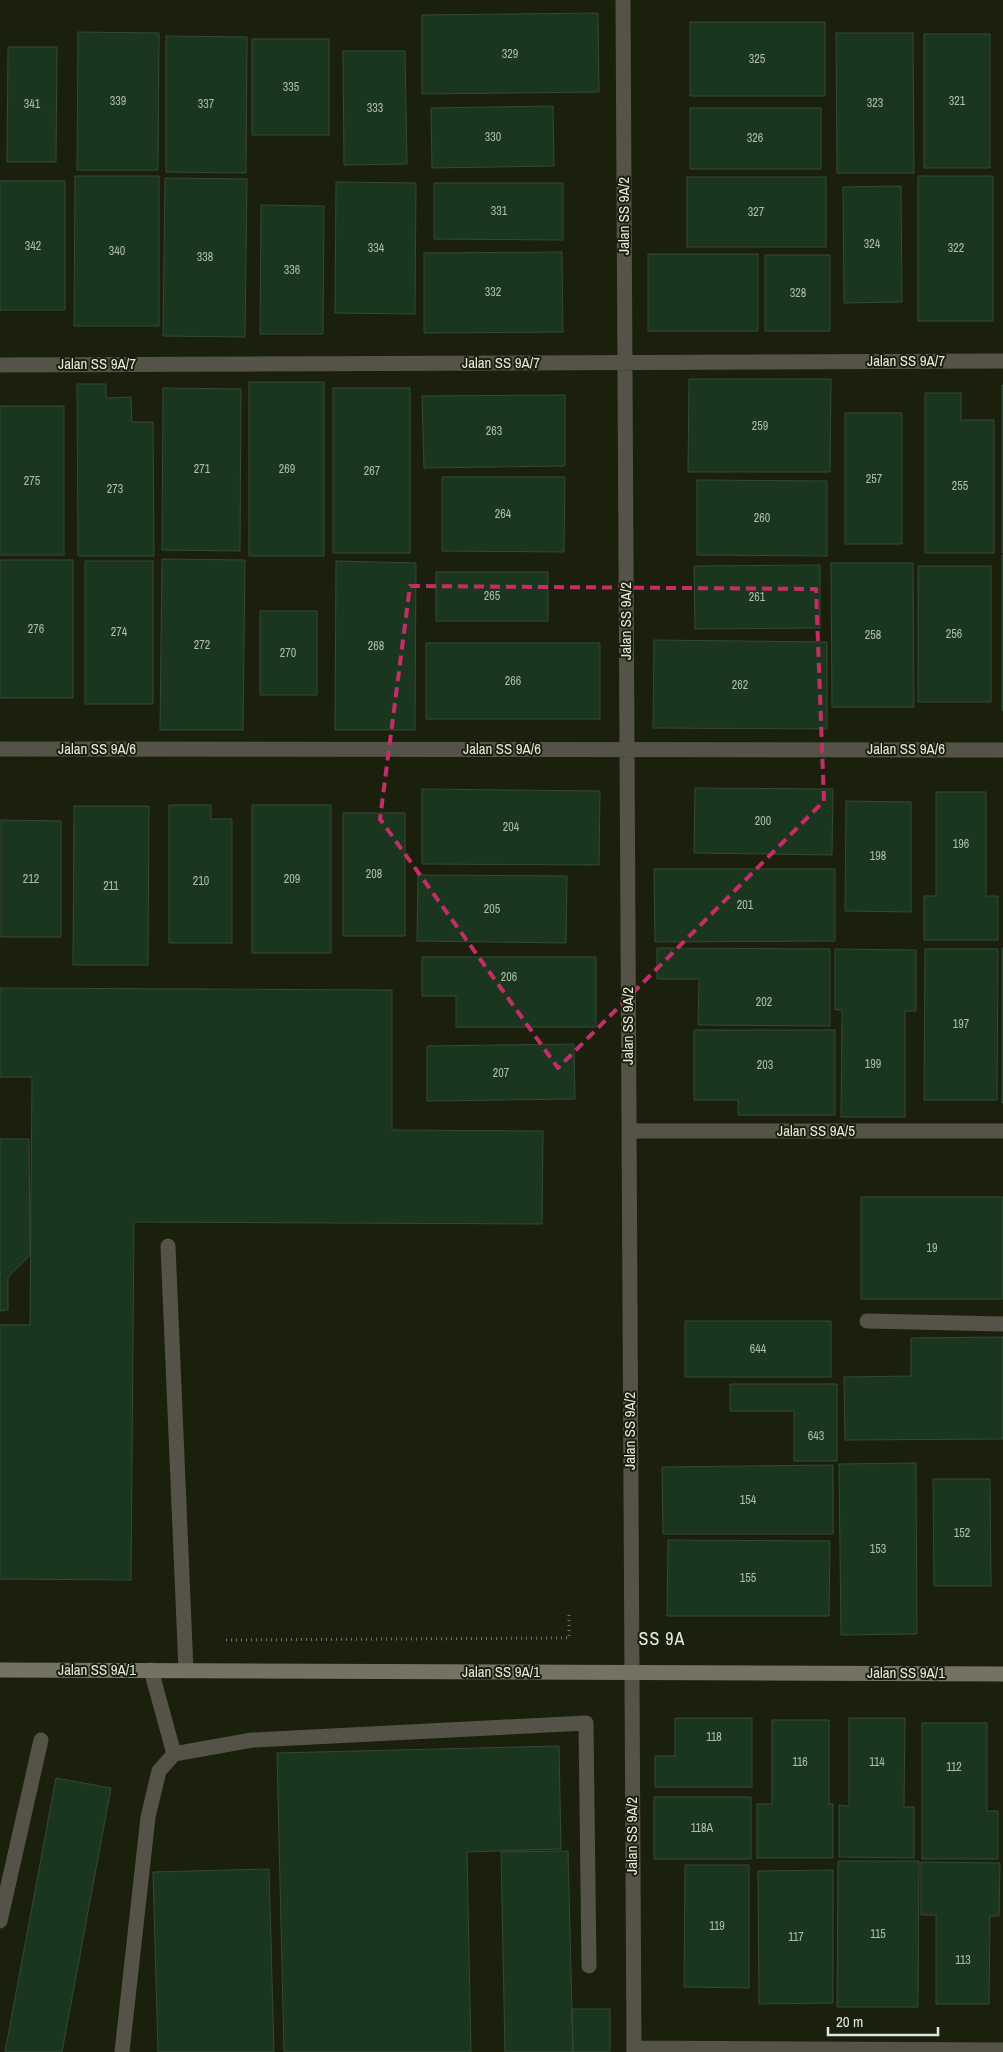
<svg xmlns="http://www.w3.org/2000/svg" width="1003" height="2052" font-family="'Archivo Narrow',sans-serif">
	<rect width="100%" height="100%" fill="#1a200b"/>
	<!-- building -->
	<path fill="#1a361e" stroke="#354938" d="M598,13L599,92L422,94V15Z
		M690,22H825V96H690Z
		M78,32L159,33L158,170H77Z
		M836,33H913L914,173H837Z
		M924,34H990V168H924Z
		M166,36L247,37L246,173L166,172Z
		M252,39H329V135H252Z
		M8,47H57L56,162H7Z
		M343,51H405L407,164L344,165Z
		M553,106L554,166L432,168L431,108Z
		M690,108H821V169H690Z
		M75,176H159V326H74Z
		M918,176H993V321H918Z
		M687,177H826V247H687Z
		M165,178L247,179L245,337L163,336Z
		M0,181H65V310H0Z
		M336,182L416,183L415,314L335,313Z
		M434,183H563V240L434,239Z
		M901,186L902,302L844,303L843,187Z
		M261,205L324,206L323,334H260Z
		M562,252L563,332L424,333V253Z
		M648,254H758V331H648Z
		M765,255H830V331H765Z
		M689,379H831L830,472H688Z
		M249,382H324V556H249Z
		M77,384H106V398L131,397L132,422H153L154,556H78Z
		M1002,385H1003V553H1002Z
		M163,388L241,389L240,551L162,550Z
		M333,388H410V553H333Z
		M925,393H961V420H994V553H925Z
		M565,395V466L424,468L422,396Z
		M0,406H64V555H0Z
		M845,413H902V544H845Z
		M442,477H565L564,552L442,551Z
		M697,480L827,481V556L697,555Z
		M1002,555H1003V710H1002Z
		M162,559L245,560L243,730H160Z
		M0,560H73V698H0Z
		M85,561H153V704H85Z
		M336,561L416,563L415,730H335Z
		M831,563H913L914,707H832Z
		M820,565V628L695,629L694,566Z
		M918,566H991V702H918Z
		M436,572H548V621H436Z
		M260,611H317V695H260Z
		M654,640L827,642V729L653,728Z
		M426,643H600V719H426Z
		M695,788L833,789L832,855L694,853Z
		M422,789L600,791L599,865L422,864Z
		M936,792H986V896H998V940H924V896H936Z
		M846,801L911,802V912L845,911Z
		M169,805H211V819H232V943H169Z
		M252,805H331V953H252Z
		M74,806H149L148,965H73Z
		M343,813H405V936H343Z
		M1,820L61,821V937H1Z
		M654,869H835V941L655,942Z
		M418,875L567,876L566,943L417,941Z
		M657,948L830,949V1026L698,1025L699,979H657Z
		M1002,948H1003V1103H1002Z
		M835,949L916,950V1011H905V1117H841L842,1010H835Z
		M925,949H998L997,1100H924Z
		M422,957H596V1027H456V996H422Z
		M0,988L392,990V1130L543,1131L542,1224L134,1222L131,1580L0,1579V1325H30L32,1077H0Z
		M694,1030H835V1115H738V1100H694Z
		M574,1044L575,1099L427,1101V1046Z
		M0,1139H29L30,1255L8,1277V1310L0,1311Z
		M861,1197H1003V1299H861Z
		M685,1321H831V1377H685Z
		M1003,1337V1439L845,1440L844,1377L911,1376V1338Z
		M730,1384H837V1461H794V1411H730Z
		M916,1463L917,1634L841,1635L839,1464Z
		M833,1465V1534H663L662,1467Z
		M933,1479H990L991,1586H934Z
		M668,1540L830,1541L829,1616H667Z
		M675,1718H752V1787H655V1756H675Z
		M849,1718H905L904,1807H914V1858L839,1857V1805L849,1806Z
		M772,1720H829V1804H833V1858H757V1804H772Z
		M922,1723H987V1811H998V1859H922Z
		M559,1746L561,1849L467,1852L471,2052H284L277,1753Z
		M56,1778L111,1788L62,2052H5Z
		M654,1797H751V1859H654Z
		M568,1851L573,2052H505L501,1852Z
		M838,1861H919L918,2007H837Z
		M921,1862L1000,1863L999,1916H990L989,2004H936V1915H921Z
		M685,1865H749V1988L684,1987Z
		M269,1869L274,2052H158L153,1872Z
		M833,1870V2003L759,2004L758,1871Z
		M572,2009H610V2052H573Z"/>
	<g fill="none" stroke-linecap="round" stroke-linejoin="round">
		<!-- path -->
		<path stroke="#6f7562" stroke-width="3" stroke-dasharray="1 4" stroke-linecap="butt" d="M226,1640L569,1638V1614"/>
		<!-- lane -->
		<path stroke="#555348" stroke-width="15" d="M168,1246L186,1670
			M867,1321L1003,1324
			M174,1754L252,1740L586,1723L589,1966
			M0,1921L41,1740
			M122,2052L148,1817L159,1771L174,1754L151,1670"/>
		<!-- street -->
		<path stroke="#555348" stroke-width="15" d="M623,0L634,2052
			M0,365L1003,361
			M0,749L1003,750
			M629,1131H1003
			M634,2048L1003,2050"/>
		<!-- secondary -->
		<path stroke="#747260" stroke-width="15" d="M0,1670L1003,1674"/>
	</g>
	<!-- marked area -->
	<path fill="none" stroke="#c52d68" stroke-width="4" stroke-dasharray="10 6" stroke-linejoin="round" d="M410,586L816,589L824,801L558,1068L380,819Z"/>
	<g text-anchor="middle" stroke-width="4" stroke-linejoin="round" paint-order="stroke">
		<!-- number labels -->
		<g font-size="12" fill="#b1bcab">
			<text x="510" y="58">329</text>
			<text x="757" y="63">325</text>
			<text x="291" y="91">335</text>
			<text x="118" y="105">339</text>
			<text x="957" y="105">321</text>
			<text x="875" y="107">323</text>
			<text x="32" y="108">341</text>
			<text x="206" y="108">337</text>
			<text x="375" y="112">333</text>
			<text x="493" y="141">330</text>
			<text x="755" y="142">326</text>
			<text x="499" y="215">331</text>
			<text x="756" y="216">327</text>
			<text x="872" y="248">324</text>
			<text x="33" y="250">342</text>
			<text x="376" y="252">334</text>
			<text x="956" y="252">322</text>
			<text x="117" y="255">340</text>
			<text x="205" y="261">338</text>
			<text x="292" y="274">336</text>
			<text x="493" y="296">332</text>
			<text x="798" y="297">328</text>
			<text x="760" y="430">259</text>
			<text x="494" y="435">263</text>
			<text x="202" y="473">271</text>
			<text x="287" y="473">269</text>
			<text x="372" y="475">267</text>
			<text x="874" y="483">257</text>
			<text x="32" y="485">275</text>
			<text x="960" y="490">255</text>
			<text x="115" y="493">273</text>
			<text x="503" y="518">264</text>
			<text x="762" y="522">260</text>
			<text x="492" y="600">265</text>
			<text x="757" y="601">261</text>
			<text x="36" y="633">276</text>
			<text x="119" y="636">274</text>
			<text x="954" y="638">256</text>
			<text x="873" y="639">258</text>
			<text x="202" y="649">272</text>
			<text x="376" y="650">268</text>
			<text x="288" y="657">270</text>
			<text x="513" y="685">266</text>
			<text x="740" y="689">262</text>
			<text x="763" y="825">200</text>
			<text x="511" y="831">204</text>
			<text x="961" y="848">196</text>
			<text x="878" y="860">198</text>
			<text x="374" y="878">208</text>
			<text x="31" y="883">212</text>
			<text x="292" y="883">209</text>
			<text x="201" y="885">210</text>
			<text x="111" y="890">211</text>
			<text x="745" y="909">201</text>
			<text x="492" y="913">205</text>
			<text x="509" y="981">206</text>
			<text x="764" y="1006">202</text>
			<text x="961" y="1028">197</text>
			<text x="873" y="1068">199</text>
			<text x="765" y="1069">203</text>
			<text x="501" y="1077">207</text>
			<text x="932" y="1252">19</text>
			<text x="758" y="1353">644</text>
			<text x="816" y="1440">643</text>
			<text x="748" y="1504">154</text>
			<text x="962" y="1537">152</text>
			<text x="878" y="1553">153</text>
			<text x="748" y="1582">155</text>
			<text x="714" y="1741">118</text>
			<text x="800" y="1766">116</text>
			<text x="877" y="1766">114</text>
			<text x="954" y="1771">112</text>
			<text x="702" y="1832">118A</text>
			<text x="717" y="1930">119</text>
			<text x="878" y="1938">115</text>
			<text x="796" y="1941">117</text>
			<text x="963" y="1964">113</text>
		</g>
		<!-- street labels -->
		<g font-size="15" fill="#e3e8da" stroke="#1a200b">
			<text transform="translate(624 216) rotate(-90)" y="5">Jalan SS 9A/2</text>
			<text x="906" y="366">Jalan SS 9A/7</text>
			<text x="501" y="368">Jalan SS 9A/7</text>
			<text x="97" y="369">Jalan SS 9A/7</text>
			<text transform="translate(626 621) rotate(-90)" y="5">Jalan SS 9A/2</text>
			<text x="97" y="754">Jalan SS 9A/6</text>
			<text x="502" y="754">Jalan SS 9A/6</text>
			<text x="906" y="754">Jalan SS 9A/6</text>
			<text transform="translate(628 1026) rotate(-90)" y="5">Jalan SS 9A/2</text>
			<text x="816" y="1136">Jalan SS 9A/5</text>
			<text transform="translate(630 1431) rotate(-90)" y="5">Jalan SS 9A/2</text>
			<text x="97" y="1675">Jalan SS 9A/1</text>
			<text x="501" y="1677">Jalan SS 9A/1</text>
			<text x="906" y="1678">Jalan SS 9A/1</text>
			<text transform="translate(632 1836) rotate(-90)" y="5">Jalan SS 9A/2</text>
		</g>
		<!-- quarter labels -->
		<g font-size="18" letter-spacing="1" fill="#e3e8da" stroke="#1a200b">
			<text x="662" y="1645">SS 9A</text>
		</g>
	</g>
	<!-- scale -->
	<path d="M828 2027v8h110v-8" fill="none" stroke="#e3e8da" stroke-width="2.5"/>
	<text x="836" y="2027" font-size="15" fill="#e3e8da" stroke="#1a200b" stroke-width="4" paint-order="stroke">20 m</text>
</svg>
